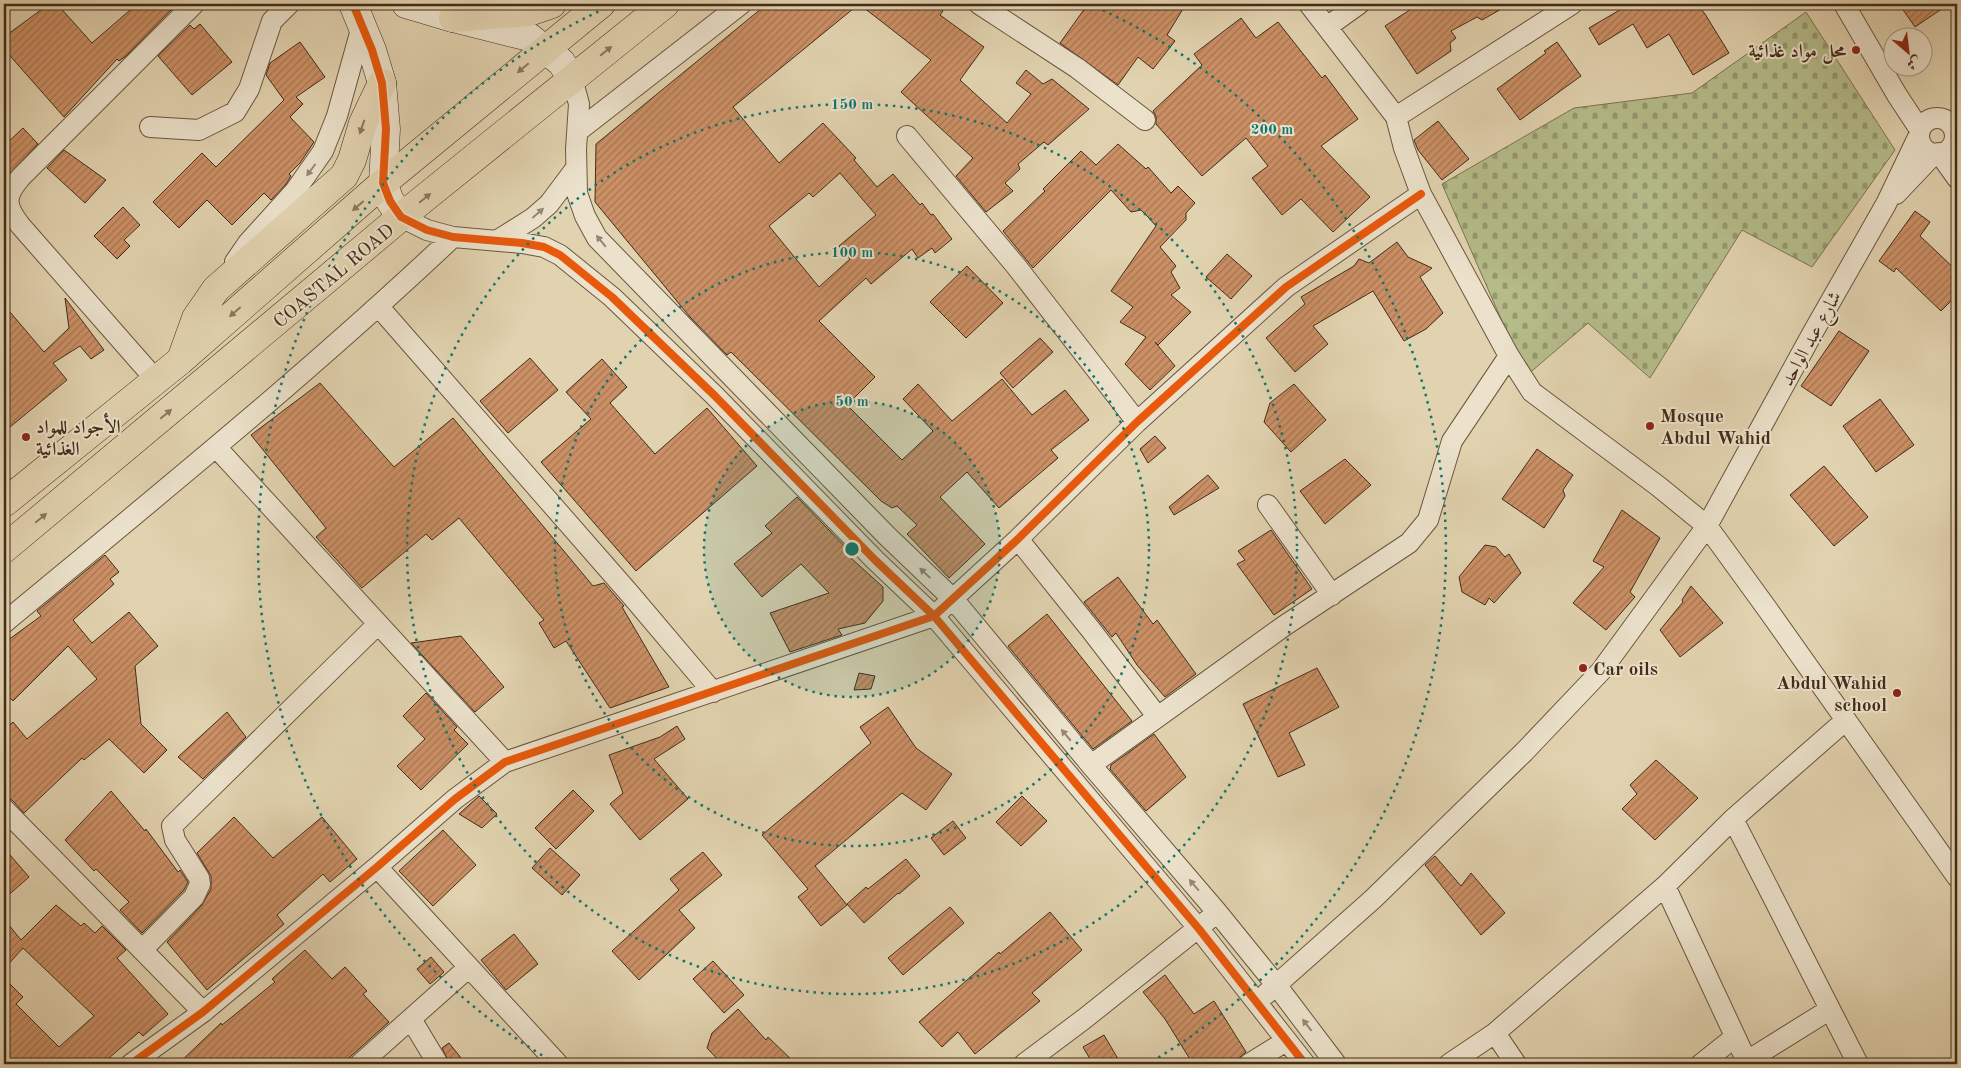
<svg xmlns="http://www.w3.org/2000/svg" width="1961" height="1068" font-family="'Old Standard TT',Amiri,serif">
	<defs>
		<pattern id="cemetery-stones" width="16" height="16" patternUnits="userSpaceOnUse" patternTransform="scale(1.25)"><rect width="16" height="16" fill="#b5bc8a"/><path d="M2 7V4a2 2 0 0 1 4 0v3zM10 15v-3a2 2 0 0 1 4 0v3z" fill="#959970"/></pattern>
		<pattern id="building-hatch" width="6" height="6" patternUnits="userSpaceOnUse" patternTransform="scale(1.25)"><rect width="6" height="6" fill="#cc9066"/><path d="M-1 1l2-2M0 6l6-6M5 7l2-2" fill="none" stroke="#a77653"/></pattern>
	</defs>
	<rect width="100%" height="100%" fill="#e2d3b0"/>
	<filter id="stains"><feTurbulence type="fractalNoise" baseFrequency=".004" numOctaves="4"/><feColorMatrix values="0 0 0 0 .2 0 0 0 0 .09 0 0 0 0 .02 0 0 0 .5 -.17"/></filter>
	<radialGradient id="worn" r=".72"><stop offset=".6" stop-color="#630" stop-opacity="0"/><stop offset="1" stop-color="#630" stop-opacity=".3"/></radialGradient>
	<!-- cemetery -->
	<path fill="url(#cemetery-stones)" stroke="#7c7452" d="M1806,12L1895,150L1812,267L1742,230L1650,378L1588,323L1526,376L1442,184L1574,108L1692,93Z"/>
	<!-- building -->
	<path fill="url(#building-hatch)" stroke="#422c19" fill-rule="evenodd" d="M49,4H57L92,43L137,4H173L175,6L126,56L119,61L117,59L64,117L4,49V37Z
		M767,4H935L943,11L940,15L984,47L960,80L1007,123L1031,94L1016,83L1026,70L1043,84L1052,79L1089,109L1048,145L1044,142L1018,164L1020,169L1005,183L1013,191L986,212L956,176L973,158L901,92L931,60L859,4L733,107L779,163L823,123L856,158L854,160L877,187L893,174L920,205L922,203L931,215L933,214L952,239L935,253L932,248L918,258L912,249L871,284L866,278L819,321L875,377L847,405L902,460L933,431L903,399L918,384L952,421L1002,379L1032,415L1065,390L1089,420L1051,450L1058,458L999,508L967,472L940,497L985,544L949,578L907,534L917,525L897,506L892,508L881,501L731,352L727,355L690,317L595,202L596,144ZM840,173L876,215L839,246L850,259L819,287L769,226L809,193L813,197Z
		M1088,4H1186L1167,35L1175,41L1153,69L1138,57L1118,85L1060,43Z
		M1419,4H1510L1482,20L1477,17L1451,31L1456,38L1450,43L1451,51L1417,74L1385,26Z
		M1630,4H1697L1705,14L1729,53L1693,75L1669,34L1647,48L1633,24L1599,45L1589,28Z
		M1899,4H1949L1915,27Z
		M1241,18L1256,38L1278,22L1322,78L1325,75L1358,119L1321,146L1370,197L1333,232L1301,199L1282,215L1252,178L1268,166L1246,138L1202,176L1156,124V116L1153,111L1202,65L1194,54Z
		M200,24L232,62L192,95L158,56L190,25L194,29Z
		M300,42L325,77L296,97L303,104L290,117L314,142L300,163L289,174L291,176L286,184L271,200L264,193L232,225L207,200L179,228L153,202L202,153L216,167L284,100L266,75L270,63Z
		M1557,42L1581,76L1520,120L1497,89L1546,53L1544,51Z
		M1438,121L1469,159L1442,180L1418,150L1414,140Z
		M23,128L38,144L4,180V146Z
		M1118,144L1146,169L1148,167L1171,193L1178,186L1195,203L1186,213V220L1160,247L1176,266L1171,272L1180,288L1171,295L1191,312L1158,345L1155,342L1175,366L1150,390L1125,364L1146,337L1120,322L1133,307L1111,291L1156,226L1148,217L1141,210L1131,212L1111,190L1033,268L1003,231L1045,191L1043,189L1081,151L1096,165Z
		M64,150L106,180L85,203L47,168Z
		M123,207L140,225L124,240L130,246L117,259L94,236Z
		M1915,211L1930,222L1920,236L1957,271V295L1941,311L1896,268L1894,272L1879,261Z
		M1397,242L1408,257L1432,268L1420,277L1443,313L1426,329L1404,341L1373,291L1313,326L1328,344L1295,372L1266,338L1305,304L1301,297L1354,266L1359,259L1369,263Z
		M1227,254L1252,276L1231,299L1206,277Z
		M967,266L1003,303L966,338L930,302Z
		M65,298L104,350L91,359L80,346L53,363L67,380L4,432V305L44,352L69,328Z
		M1839,331L1869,351L1831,406L1801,386Z
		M1040,338L1053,352L1013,388L1000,373Z
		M530,358L558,390L508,433L480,401Z
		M602,359L627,387L610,403L655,454L707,408L757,466L636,571L541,462L591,419L566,392Z
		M320,383L394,467L453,418L593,586L604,583L624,606L622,607L669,687L610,708L566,641L554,648L539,623L544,620L459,518L432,540L426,534L362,588L316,537L326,528L251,435Z
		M1294,384L1326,420L1291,452L1264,422L1270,403Z
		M1880,399L1914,445L1876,472L1843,426Z
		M1155,436L1166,448L1148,463L1140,449Z
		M1537,449L1573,475L1563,490L1565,496L1544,528L1502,499Z
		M1345,459L1371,485L1325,524L1300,491Z
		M1824,466L1868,517L1834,546L1790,495Z
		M1208,475L1219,488L1174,515L1169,507Z
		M797,497L853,555L851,558L883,587V601L865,623L838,629L842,635L790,652L770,613L829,593L801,564L762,597L734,564L772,533L765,526Z
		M1622,510L1660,538L1630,592L1635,597L1606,630L1573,603L1604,567L1593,561Z
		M1271,530L1312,589L1274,615L1237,564L1245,560L1238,551Z
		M1485,545L1496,547L1505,557L1509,554L1521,573L1494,603L1489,598L1485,605L1462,592L1459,577Z
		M105,555L119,572L110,579L114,584L73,620L92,643L129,612L158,646L135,666L141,724L167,750L144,773L109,739L84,760L82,758L24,813L12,800L4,797V730L13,722L27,739L97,679L68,646L13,701L4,692V643L41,616L37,611Z
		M1118,577L1153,624L1157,620L1196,674L1165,697L1137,665L1116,633L1112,637L1084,602Z
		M1691,586L1723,623L1680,657L1660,630L1683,602L1682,600Z
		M1047,614L1132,721L1093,749L1008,646Z
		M461,636L504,687L475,712L411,643Z
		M1317,668L1339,707L1289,733L1305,765L1278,777L1243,704Z
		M859,673L875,676L871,689L854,690Z
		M426,693L457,727L454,730L468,744L421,790L397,766L425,739L403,716Z
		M888,707L916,748L952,774L926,810L902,793L815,866L847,905L821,926L798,897L808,889L762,835L871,743L860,727Z
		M227,712L246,737L203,779L178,757Z
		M677,726L685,739L654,759L688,799L640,840L610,804L623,793L609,755L660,737Z
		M1154,734L1186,777L1146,811L1110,769L1111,765Z
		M1656,760L1698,798L1655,840L1622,809L1637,794L1630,785Z
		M573,790L594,811L556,849L535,828Z
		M111,791L145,831L146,829L178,872L180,870L188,882L184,890L142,933L120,910L129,902L96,869L94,871L65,840Z
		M479,796L497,814L482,828L459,814Z
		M1022,796L1047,821L1021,846L996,822Z
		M234,817L273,858L322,817L357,859L330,882L323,874L277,915L284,924L207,990L167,942L202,905L211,889V876L197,853Z
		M953,821L966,838L944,855L931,838Z
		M443,830L476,865L433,906L399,871Z
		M4,848L29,877L4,899Z
		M550,848L580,875L562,895L532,868Z
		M703,852L722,875L679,910L695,928L639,980L612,951L679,890L670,879Z
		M1435,856L1461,886L1471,873L1505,913L1481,935L1425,865Z
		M906,859L920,876L899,894L898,893L864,923L847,904L866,887L868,889Z
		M56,905L81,926L84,923L95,933L102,926L126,950L117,958L168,1014L143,1036L139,1032L102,1064H4V978L23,997L16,1004L59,1047L94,1016L23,948L4,969V919L21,940Z
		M950,907L964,923L903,975L888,958Z
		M1050,912L1082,950L1032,993L1040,1001L975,1054L958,1032L942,1047L919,1022L999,952L1000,954Z
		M514,934L538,964L506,990L481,960Z
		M305,950L332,979L345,967L367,991L363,994L389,1022L342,1064H178L221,1023L222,1025L275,982L272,979Z
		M431,957L444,972L430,984L417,969Z
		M713,961L744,995L724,1013L693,979Z
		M1165,975L1194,1014L1214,1001L1246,1052L1239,1058L1237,1063L1193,1064L1165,1019L1143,992Z
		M738,1009L766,1040L768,1037L796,1064H722L707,1048L712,1033Z
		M1104,1035L1121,1064H1093L1083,1047Z
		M449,1043L466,1064H450L442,1048Z"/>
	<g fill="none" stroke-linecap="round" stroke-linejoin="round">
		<!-- street casing -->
		<g stroke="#6a563f" stroke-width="22">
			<path id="street" d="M979,4L1077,68L1145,120
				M1309,4L1396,117L1404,148L1421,194L1509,356L1532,392L1658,486L1707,526L1768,610L1957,877
				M1844,4L1897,95L1920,130
				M1327,27L1359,4
				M572,78L579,104L576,149L577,193L585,216L597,238L887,536L954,600L1091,765L1217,912L1277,986L1336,1064
				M1396,117L1572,4
				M1919 136a18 18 0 1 1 36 0a18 18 0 1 1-36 0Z
				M150,127L199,130L235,112L249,89L272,21L289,4
				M578,131L741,4
				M907,136L1016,266L1137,422
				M1939,153L1957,178
				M1896,194L1934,154
				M401,217L427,230L453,237L522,243L544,247L560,255L612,297L715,396L875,560L934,616L1199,929L1305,1064
				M498,240L533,218L549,204L576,168
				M235,262L248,243L295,191L323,151L337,116L362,26
				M379,307L630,594L713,692
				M156,380L20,225C5,205 4,197 21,177L194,4
				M216,447L505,762
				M1268,505L1332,595
				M1018,539L1091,630L1157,716
				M4,623C156,497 309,373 453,237
				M1091,765L1284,626L1409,543L1428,520L1452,441L1509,356
				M4,809L203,1012
				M1733,819L1858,1064
				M377,867L558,1064
				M1665,886L1748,1064
				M142,950L194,897L200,884L199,878L175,840L172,826L378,624
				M1266,994L1373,899L1524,752L1601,671L1707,526L1812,334L1886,204L1919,135
				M411,1019L438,1064
				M1495,1033L1516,1064
				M1747,1061L1829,1010
				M131,1064L203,1012L377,867L455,799L505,762L934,616L1018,539L1137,422L1286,287L1421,194
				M360,1064L468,968
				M1024,1064L1084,1019L1208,920
				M1249,1064L1286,1041
				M1449,1064L1495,1033L1665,886L1733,819L1846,720
				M1701,1064L1735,1037"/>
		</g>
		<!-- secondary casing -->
		<g stroke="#422c19" stroke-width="29">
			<path id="secondary" d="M353,4L372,50L382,83L386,129L383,183L390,201L401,217
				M406,4L453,18L529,37L561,62L572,78"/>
		</g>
		<!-- highway casing -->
		<g stroke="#422c19" stroke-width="29">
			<path id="highway" d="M453,18L529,12L552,4
				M182,357L196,318L216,289L344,176L352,160L363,123L382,83
				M4,503L181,360L383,183L601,4
				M4,549L401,217L665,4"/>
		</g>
		<!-- street -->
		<use href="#street" stroke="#ece2cc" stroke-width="20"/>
		<!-- secondary -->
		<use href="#secondary" stroke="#ece2cc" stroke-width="28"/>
		<!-- highway -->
		<use href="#highway" stroke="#e2d3b0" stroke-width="28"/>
		<!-- cycleway casing -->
		<g stroke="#ece2cc" stroke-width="11">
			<path id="cycleway" d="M353,4L372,50L382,83L386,129L383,183L390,201L401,217L427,230L453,237L522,243L544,247L560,255L612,297L715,396L875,560L934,616L1199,929L1305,1064
				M131,1064L203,1012L377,867L455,799L505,762L934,616L1018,539L1137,422L1286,287L1421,194"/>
		</g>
		<!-- cycleway -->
		<use href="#cycleway" stroke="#e8590c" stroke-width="8"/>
	</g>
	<!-- one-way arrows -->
	<defs><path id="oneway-solid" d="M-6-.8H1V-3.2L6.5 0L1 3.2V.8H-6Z" transform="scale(1.25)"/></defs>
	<g fill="#8a775d">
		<use href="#oneway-solid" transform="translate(606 51) rotate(-39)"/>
		<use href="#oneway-solid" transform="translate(523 68) rotate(140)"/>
		<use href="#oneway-solid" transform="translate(362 127) rotate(109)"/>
		<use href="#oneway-solid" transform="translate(425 198) rotate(-39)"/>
		<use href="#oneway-solid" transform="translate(358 206) rotate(139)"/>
		<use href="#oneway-solid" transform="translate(235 312) rotate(139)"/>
		<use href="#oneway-solid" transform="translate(166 414) rotate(-40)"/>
		<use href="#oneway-solid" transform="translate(41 518) rotate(-40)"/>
	</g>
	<g fill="#978772">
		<use href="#oneway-solid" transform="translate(311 170) rotate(126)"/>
		<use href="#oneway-solid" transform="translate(538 213) rotate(-41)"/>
		<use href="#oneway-solid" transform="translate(601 241) rotate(-130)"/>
		<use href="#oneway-solid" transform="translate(925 573) rotate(-137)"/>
		<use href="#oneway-solid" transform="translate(1066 735) rotate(-130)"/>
		<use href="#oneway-solid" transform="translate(1194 885) rotate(-131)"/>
		<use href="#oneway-solid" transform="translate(1307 1025) rotate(-128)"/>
	</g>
	<!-- distance rings -->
	<circle cx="852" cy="549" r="148" fill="#0f766e" fill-opacity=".12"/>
	<g fill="none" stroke="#0f766e" stroke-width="2.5" stroke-dasharray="2.5 5">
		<circle cx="852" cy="549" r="148"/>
		<circle cx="852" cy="549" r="297"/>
		<circle cx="852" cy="549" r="445"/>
		<path d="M555 1063A594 594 0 0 1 615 4M1089 4A594 594 0 0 1 1149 1063"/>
	</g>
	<!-- markers -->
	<g fill="#8f2418" stroke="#ece2cc" stroke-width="2">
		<circle cx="1856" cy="50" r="5"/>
		<circle cx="1650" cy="426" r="5"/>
		<circle cx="26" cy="437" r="5"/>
		<circle cx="1583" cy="668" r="5"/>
		<circle cx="1897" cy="693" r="5"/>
	</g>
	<g text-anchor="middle" stroke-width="4" stroke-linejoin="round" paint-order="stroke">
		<!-- poi labels -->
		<g font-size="19" font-weight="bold" fill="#422c19" stroke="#ece2cc" text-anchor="start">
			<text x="1846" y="57" text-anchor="end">محل مواد غذائية</text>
			<text x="1660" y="422">Mosque<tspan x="1660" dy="22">Abdul Wahid</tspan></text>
			<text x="36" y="433">الأجواد للمواد<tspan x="36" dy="22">الغذائية</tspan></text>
			<text x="1593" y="675">Car oils</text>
			<text x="1887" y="689" text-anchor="end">Abdul Wahid<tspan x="1887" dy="22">school</tspan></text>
		</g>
		<!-- street labels -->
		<g font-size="19" fill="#422c19" stroke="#ece2cc">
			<text transform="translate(333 275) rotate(-40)" y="7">COASTAL ROAD</text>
			<text transform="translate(1810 338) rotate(-61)" y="7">شارع عبد الواحد</text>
		</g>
	</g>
	<circle cx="852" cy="549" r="8" fill="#0f766e" stroke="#ece2cc" stroke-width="2.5"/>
	<g font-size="15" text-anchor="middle" font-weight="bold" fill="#0f766e" stroke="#ece2cc" stroke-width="4" stroke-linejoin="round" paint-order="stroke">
		<text x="852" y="109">150 m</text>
		<text x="1272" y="134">200 m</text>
		<text x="852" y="257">100 m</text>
		<text x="852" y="406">50 m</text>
	</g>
	<!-- margin -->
	<rect width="1961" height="1068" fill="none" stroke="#e2d3b0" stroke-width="20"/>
	<rect x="5" y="5" width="1951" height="1058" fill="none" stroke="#422c19" stroke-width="2.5"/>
	<rect x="10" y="10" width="1941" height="1048" fill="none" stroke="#422c19"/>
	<!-- north arrow -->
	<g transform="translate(1908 52) rotate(152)"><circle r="24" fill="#ece2cc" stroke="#a89984"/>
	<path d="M0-4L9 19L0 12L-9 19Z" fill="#8f2418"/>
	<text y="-8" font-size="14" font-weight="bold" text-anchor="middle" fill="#422c19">ش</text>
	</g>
	<rect width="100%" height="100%" filter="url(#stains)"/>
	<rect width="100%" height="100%" fill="url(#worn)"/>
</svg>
